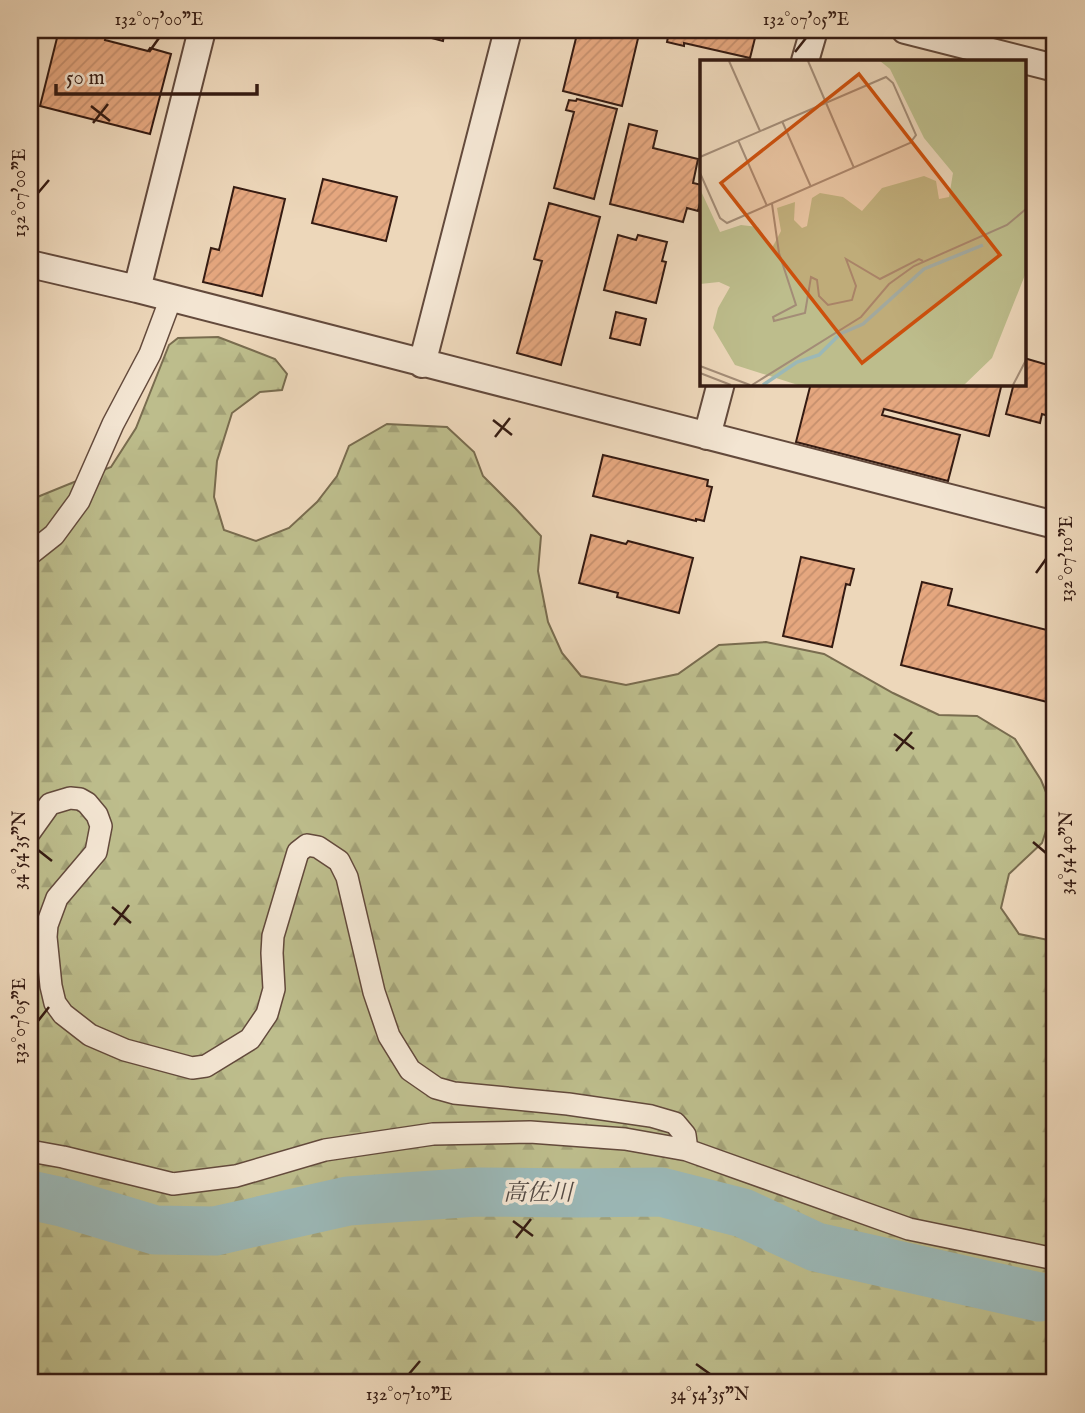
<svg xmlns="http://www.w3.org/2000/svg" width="1085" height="1413" font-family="'IM FELL English','Noto Serif JP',serif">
	<defs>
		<pattern id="forest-firs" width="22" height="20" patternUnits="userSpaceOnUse" patternTransform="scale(1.75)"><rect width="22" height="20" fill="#bdbd8c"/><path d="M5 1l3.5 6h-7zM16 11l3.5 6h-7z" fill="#a3a278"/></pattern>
		<pattern id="building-hatch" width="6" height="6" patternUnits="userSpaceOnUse" patternTransform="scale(1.75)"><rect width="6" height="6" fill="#e5a77f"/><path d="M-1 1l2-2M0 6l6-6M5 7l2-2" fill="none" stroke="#c58f6d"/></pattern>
	</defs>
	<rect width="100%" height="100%" fill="#edd7ba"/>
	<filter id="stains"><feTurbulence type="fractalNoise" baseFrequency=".00286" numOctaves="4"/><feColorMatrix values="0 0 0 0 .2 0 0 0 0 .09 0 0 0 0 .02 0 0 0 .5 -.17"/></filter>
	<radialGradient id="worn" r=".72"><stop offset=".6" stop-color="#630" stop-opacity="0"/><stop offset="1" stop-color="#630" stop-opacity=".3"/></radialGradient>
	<!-- forest -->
	<path fill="url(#forest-firs)" stroke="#796c4f" stroke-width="2" d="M218,337L275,359L287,374L282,390L260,392L232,413L217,461L214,497L224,530L256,541L289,528L317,502L337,476L349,446L387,424L447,427L474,452L483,476L516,509L541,536L538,571L548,622L562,653L581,676L626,685L678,674L719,645L766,642L824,654L893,693L939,715L977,716L1015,739L1041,780L1053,809L1042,843L1009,874L1001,908L1019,934L1053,941L1055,939V1383H30V500L111,467L136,428L169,345L178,338Z"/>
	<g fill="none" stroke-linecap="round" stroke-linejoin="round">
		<!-- river -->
		<path stroke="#9bb8b7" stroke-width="49" d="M30,1195L62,1202L155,1230L215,1231L348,1201L477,1192L578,1193L661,1192L743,1213L816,1247L1039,1297"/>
	</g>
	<!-- building -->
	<path fill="url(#building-hatch)" stroke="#351b12" stroke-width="2" d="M30,30H37L30,59Z
		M59,30H108L105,40L148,51L150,48L171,54L150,134L40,106Z
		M401,30H445L443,41Z
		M578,30H640L622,106L563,91Z
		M654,30H757L750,58L684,43V46L667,42L668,37L653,34Z
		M577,99L617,109L594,199L554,188L574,112L566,110L569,100L576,101Z
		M629,124L657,131L653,148L698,159L693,183L702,185V195L698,211L687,208L683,222L610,204Z
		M323,179L397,197L386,241L312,223Z
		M234,187L285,199L262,296L203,282L211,248L219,250Z
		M549,203L600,217L561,365L517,353L542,261L534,259Z
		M618,235L636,240L638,235L667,242L662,261L666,262L656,303L604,290Z
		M616,312L646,319L640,345L610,338Z
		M1024,358L1055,367V418L1042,414L1040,423L1006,414L1014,383H1024Z
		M811,383H1002L989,436L884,409L882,415L960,435L948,481L796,442Z
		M603,455L708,480L707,486L712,487L704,521L696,519V521L593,496Z
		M591,535L626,544L628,541L693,558L679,613L617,597L618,593L579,583Z
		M801,557L854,569L850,585L846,584L832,647L783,636Z
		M922,582L952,589L948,605L1055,632V704L901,665Z"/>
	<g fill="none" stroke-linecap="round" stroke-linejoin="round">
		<!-- minor casing -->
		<g stroke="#634a3c" stroke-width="24">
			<path id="minor" d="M30,554L54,535L79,501L113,424L150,354L171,298
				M30,832L50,804L70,798L80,799L87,803L97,815L101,826L96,852L57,898L47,925L46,937L51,986L55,1003L63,1014L90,1035L125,1050L192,1068L206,1066L250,1039L267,1014L274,989L272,953L273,936L298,852L307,845L318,847L339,861L347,877L374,992L389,1036L410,1070L436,1088L454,1093L568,1104L651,1116L675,1123L685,1135L687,1150
				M30,1151L63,1157L173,1184L236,1176L325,1150L433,1134L530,1132L625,1139L687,1150L909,1229L1055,1259"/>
		</g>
		<!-- tertiary casing -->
		<g stroke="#634a3c" stroke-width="30">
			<path id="tertiary" d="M905,30L1055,68
				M805,61L814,30
				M30,264L137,289L1055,525
				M137,289L202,30
				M422,364L508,30
				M707,436L721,383"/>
		</g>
		<!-- minor -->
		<use href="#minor" stroke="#f3e5d2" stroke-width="21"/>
		<!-- tertiary -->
		<use href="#tertiary" stroke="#f3e5d2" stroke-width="26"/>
	</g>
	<!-- ticks -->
	<path fill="none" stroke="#351b12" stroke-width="2.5" d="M149,52L159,38M795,52L806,38M91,106L110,121M93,123L108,104M38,193L49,180M493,420L512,435M495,437L510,418M1036,573L1046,559M894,734L914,749M896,751L912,732M1033,842L1046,853M38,850L52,861M112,907L131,923M114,925L129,905M38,1021L49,1007M513,1221L533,1236M516,1238L531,1219M696,1364L710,1374M409,1374L420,1361"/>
	<g text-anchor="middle" stroke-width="7" stroke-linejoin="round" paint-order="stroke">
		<!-- water labels -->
		<g font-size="23" font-style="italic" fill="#544a44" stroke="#f3e5d2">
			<text x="538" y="1200">高佐川</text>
		</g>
	</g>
	<!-- overview -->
	<g transform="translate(700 60)">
		<rect width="326" height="326" fill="#edd7ba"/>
		<path d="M180,1H325V215L292,298L264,325H98L35,305L13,268L18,248L30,227L19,222L0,224V129L20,172L41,165L58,167L72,188L81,171L77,148L95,142L94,160L102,168L107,166L112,138L120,133L143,137L162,151L182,128L224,116L236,121L239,139L249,137L253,113L224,78L190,9Z" fill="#bdbd8c"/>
		<path fill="none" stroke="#9bb8b7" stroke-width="3.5" d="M63,325L97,302L119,295L140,274L163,264L224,209L283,185"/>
		<path fill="none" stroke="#a38c77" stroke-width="2" d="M29,1L60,71M108,1L154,108M82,61L111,127M38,80L67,146M0,97L186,17L193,23L216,75L210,83L27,163L20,158L0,113M72,144L79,193L96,245L73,257L74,261L105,253L111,217L117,220L119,236L128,245L152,240L156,226L146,199L180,219L219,199L223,201M0,306L50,325M0,313L31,325M52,325L161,257L189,224L214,206L307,165L326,149M313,325L326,300"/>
		<path fill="#cd500d" fill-opacity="0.15" stroke="#cd500d" stroke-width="3.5" d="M159,14L300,195L162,303L21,123Z"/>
		<rect width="326" height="326" fill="none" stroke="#351b12" stroke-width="3.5"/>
	</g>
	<!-- margin -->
	<rect width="1085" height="1413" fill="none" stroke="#edd7ba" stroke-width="77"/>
	<!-- scale -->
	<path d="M56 84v10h201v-10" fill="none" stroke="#351b12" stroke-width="3.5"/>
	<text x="66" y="84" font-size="21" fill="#351b12" stroke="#f3e5d2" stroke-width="5" paint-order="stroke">50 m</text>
	<rect x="38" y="38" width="1008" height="1336" fill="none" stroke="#351b12" stroke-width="2.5"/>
	<g font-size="18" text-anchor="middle" fill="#351b12">
		<text x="159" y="25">132°07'00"E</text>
		<text x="806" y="25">132°07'05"E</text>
		<text transform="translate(19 193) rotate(-90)" y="6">132°07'00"E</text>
		<text transform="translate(1066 559) rotate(-90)" y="6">132°07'10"E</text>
		<text transform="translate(19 850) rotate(-90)" y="6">34°54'35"N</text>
		<text transform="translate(1066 853) rotate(-90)" y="6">34°54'40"N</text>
		<text transform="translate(19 1021) rotate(-90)" y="6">132°07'05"E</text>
		<text x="409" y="1400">132°07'10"E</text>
		<text x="710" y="1400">34°54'35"N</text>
	</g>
	<rect width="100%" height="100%" filter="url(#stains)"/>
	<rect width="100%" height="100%" fill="url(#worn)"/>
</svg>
